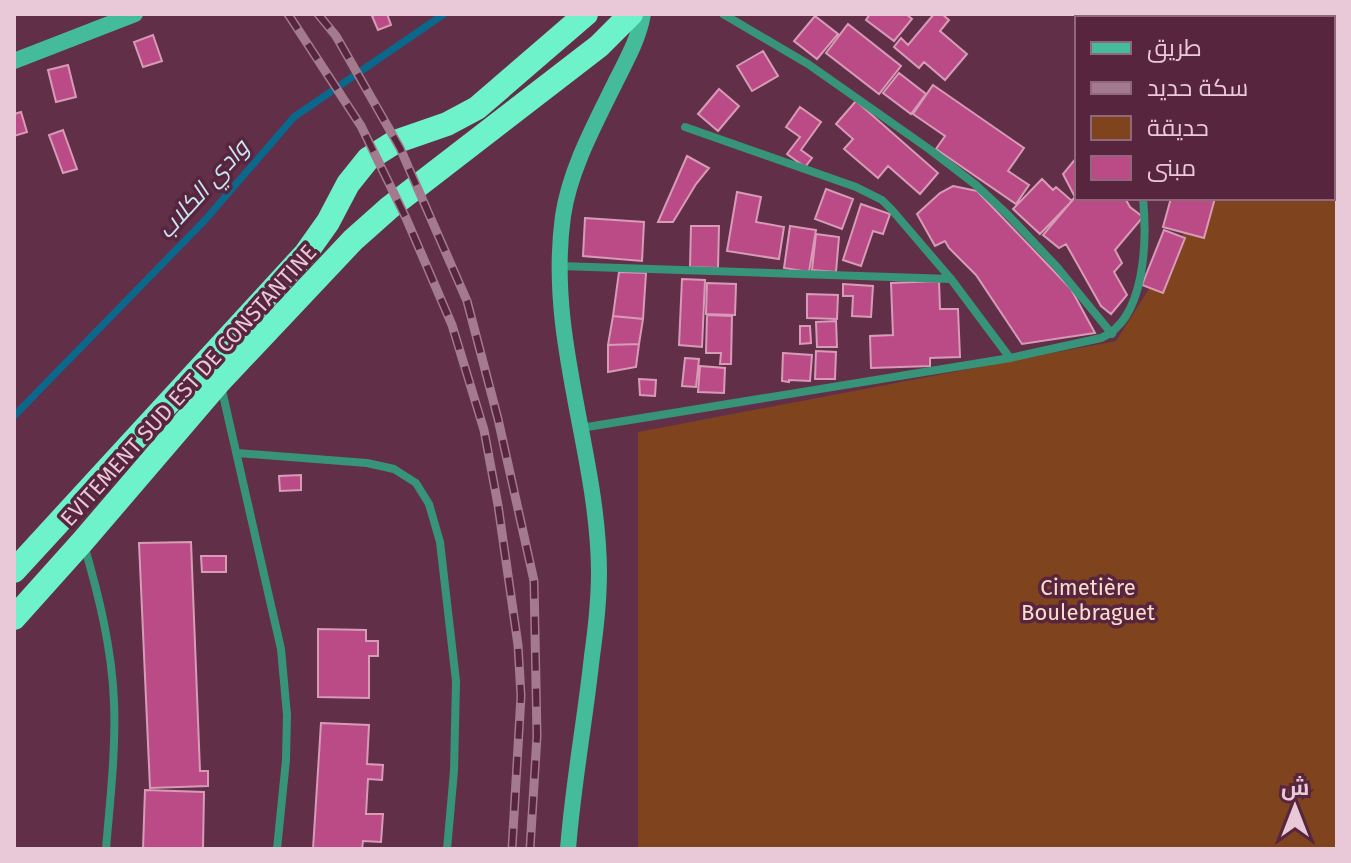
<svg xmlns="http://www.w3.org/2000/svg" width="1351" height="863" font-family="'Fira Sans',Cairo,sans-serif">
	<rect width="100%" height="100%" fill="#622f49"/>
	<!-- green -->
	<path fill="#7f431d" d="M1333,73L1337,74V849H638V432L1116,341L1206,198H1333Z"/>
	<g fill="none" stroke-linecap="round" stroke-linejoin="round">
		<!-- stream -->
		<path stroke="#09688b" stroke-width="7" d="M14,416L205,220L294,117L444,14"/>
	</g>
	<!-- building -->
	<path fill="#bb4b87" stroke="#d79bb6" stroke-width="2" d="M378,14H387L391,25L378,30L372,16Z
		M870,14H906L912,19L894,41L866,20Z
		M934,14H942L949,20L940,31L967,54L945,80L924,62L919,68L894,47L901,38L908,45Z
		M815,16L838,34L817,59L794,41Z
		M848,24L901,66L879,94L826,53Z
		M153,35L162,61L143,67L134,42Z
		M763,51L778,76L752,91L737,66Z
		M68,65L76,97L56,102L48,70Z
		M899,73L926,94L911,114L883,93Z
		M933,85L1024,148L1008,171L1029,185L1016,204L936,149L945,136L913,114Z
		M719,89L739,106L718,131L698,114Z
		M856,101L938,173L920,194L888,166L878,178L844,149L853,139L836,124Z
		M800,107L821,122L801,150L812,158L805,167L787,154L800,137L786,127Z
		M21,112L27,132L14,136V114Z
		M63,130L77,169L63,173L49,135Z
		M687,156L709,168L696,184L673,222H658Z
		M1077,157V198H1125L1130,207L1143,217L1115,250L1122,263L1114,272L1127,295L1111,314L1101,306L1066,244L1059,248L1043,235L1075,197L1063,174Z
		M1042,179L1053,190L1056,187L1072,201L1040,234L1013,209Z
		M953,186L977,191L1071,289L1095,333L1022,344L976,275L949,248L945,241L935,246L917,214L940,193Z
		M826,189L853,199L842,229L815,219Z
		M737,192L761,197L756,222L784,227L779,259L727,251Z
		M1171,198H1215L1204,238L1163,227Z
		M861,204L890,214L883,234L873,231L861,266L843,260Z
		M585,218L644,222L642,261L583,256Z
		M691,226H719L718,268L690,267Z
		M790,226L816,230L809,272L784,268Z
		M1164,230L1185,238L1163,293L1142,285Z
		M816,234L839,237L836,272L812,270Z
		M619,272L646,273L643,319L613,316Z
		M682,279L705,280L702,347L679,345Z
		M939,281L940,309H958L960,357L930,358V366L871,368L870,336L893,335L891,283Z
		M707,283L736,284L735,315L706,314Z
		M843,284L873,286L871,317L852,316L853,296H843Z
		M807,294L838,295L837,319L807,318Z
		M707,315L732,316L731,364H720L721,353H706Z
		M613,316L643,319L639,344L608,345Z
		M836,321L837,347H817L816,322Z
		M800,326H810L811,343L800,344Z
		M639,344L636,367L608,372V345Z
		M816,351L836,352L835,379H815Z
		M783,353L812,355L810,381L789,380V382L782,381Z
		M685,358L699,359L696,387L682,386Z
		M700,366L725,368L724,393L698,392Z
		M639,379L656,380L655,396L640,395Z
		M301,475V490L280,491L279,476Z
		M191,542L200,771H208V786L150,788L139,543Z
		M201,556H226V572H202Z
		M318,629L366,630V641H378V656H369V698L318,697Z
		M321,723L369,725L367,764L383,765L382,780L368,779L366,814H383L381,842L363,841L362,849H313Z
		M145,790L204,792L203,849H143Z"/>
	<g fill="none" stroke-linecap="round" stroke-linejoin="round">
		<!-- street -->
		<path stroke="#379479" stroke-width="8" d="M723,14L808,64L929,149L976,185L1009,216L1057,267L1112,334
			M685,127L856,187L882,200L892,210L951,279L1010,358
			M560,266L951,279
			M221,386L281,649L287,715L286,760L277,849
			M581,428L1010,358L1101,338C1146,319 1147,240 1143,198
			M237,453L367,463L394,469L416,483L429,504L440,542L456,681L454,771L447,849
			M84,545C99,596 112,649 114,702C116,751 110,800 106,849"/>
		<!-- secondary -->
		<path stroke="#44bc99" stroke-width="16" d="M14,61L135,14
			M568,849C573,784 585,721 592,656C596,628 599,600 599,571C598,452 546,338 563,216C570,169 595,124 616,81C627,59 639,38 643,14"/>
		<!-- highway -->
		<path stroke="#6ef2c9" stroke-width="24" d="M14,571L306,253L328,222L348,184L368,159L395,142L447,124L477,108L586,14
			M14,618L83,541L220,381L353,240L389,208L599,46L631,14"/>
		<!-- rail casing -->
		<g stroke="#a47a8f" stroke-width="9">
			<path id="rail" d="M288,14L361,126L406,218L452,325L484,430L498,505L518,645L521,696L512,849
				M318,14L336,36L400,148L467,301L498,419L534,581L537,736L530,849"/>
		</g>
		<!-- rail -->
		<use href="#rail" stroke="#57253e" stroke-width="6" stroke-dasharray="18" stroke-linecap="butt"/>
	</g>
	<g text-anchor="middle" stroke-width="7" stroke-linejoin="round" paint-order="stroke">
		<!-- street labels -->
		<g font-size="22" fill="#e9c9d7" stroke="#57253e">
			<text transform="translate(188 385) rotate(-48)" y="8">EVITEMENT SUD EST DE CONSTANTINE</text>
		</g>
		<!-- park labels -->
		<g font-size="22" fill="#f9ddce" stroke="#57253e">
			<text x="1088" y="595">Cimetière<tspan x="1088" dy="25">Boulebraguet</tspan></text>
		</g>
		<!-- water labels -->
		<g font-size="24" font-style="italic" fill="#c8e5f4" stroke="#57253e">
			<text transform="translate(203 189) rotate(-48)" y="8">وادي الكلاب</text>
		</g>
	</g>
	<!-- border -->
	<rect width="1351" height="863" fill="none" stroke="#e9c9d7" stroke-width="32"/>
	<!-- legend -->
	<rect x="1075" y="16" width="260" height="184" fill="#57253e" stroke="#91677b" stroke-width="2"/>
	<rect x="1091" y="42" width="40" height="12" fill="#44bc99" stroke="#91677b" stroke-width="2"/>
	<text x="1147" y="56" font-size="24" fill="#e9c9d7">طريق</text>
	<rect x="1091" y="82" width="40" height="12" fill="#a47a8f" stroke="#91677b" stroke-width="2"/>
	<text x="1147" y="96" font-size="24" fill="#e9c9d7">سكة حديد</text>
	<rect x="1091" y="116" width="40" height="24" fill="#7f431d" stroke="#91677b" stroke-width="2"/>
	<text x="1147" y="136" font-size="24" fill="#e9c9d7">حديقة</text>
	<rect x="1091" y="156" width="40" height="24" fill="#bb4b87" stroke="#91677b" stroke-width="2"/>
	<text x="1147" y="176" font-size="24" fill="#e9c9d7">مبنى</text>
	<!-- north arrow -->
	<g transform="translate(1295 807)" stroke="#57253e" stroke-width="6" paint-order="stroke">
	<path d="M0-6L14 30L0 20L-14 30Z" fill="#e9c9d7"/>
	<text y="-12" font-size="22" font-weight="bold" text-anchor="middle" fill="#e9c9d7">ش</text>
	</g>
</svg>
